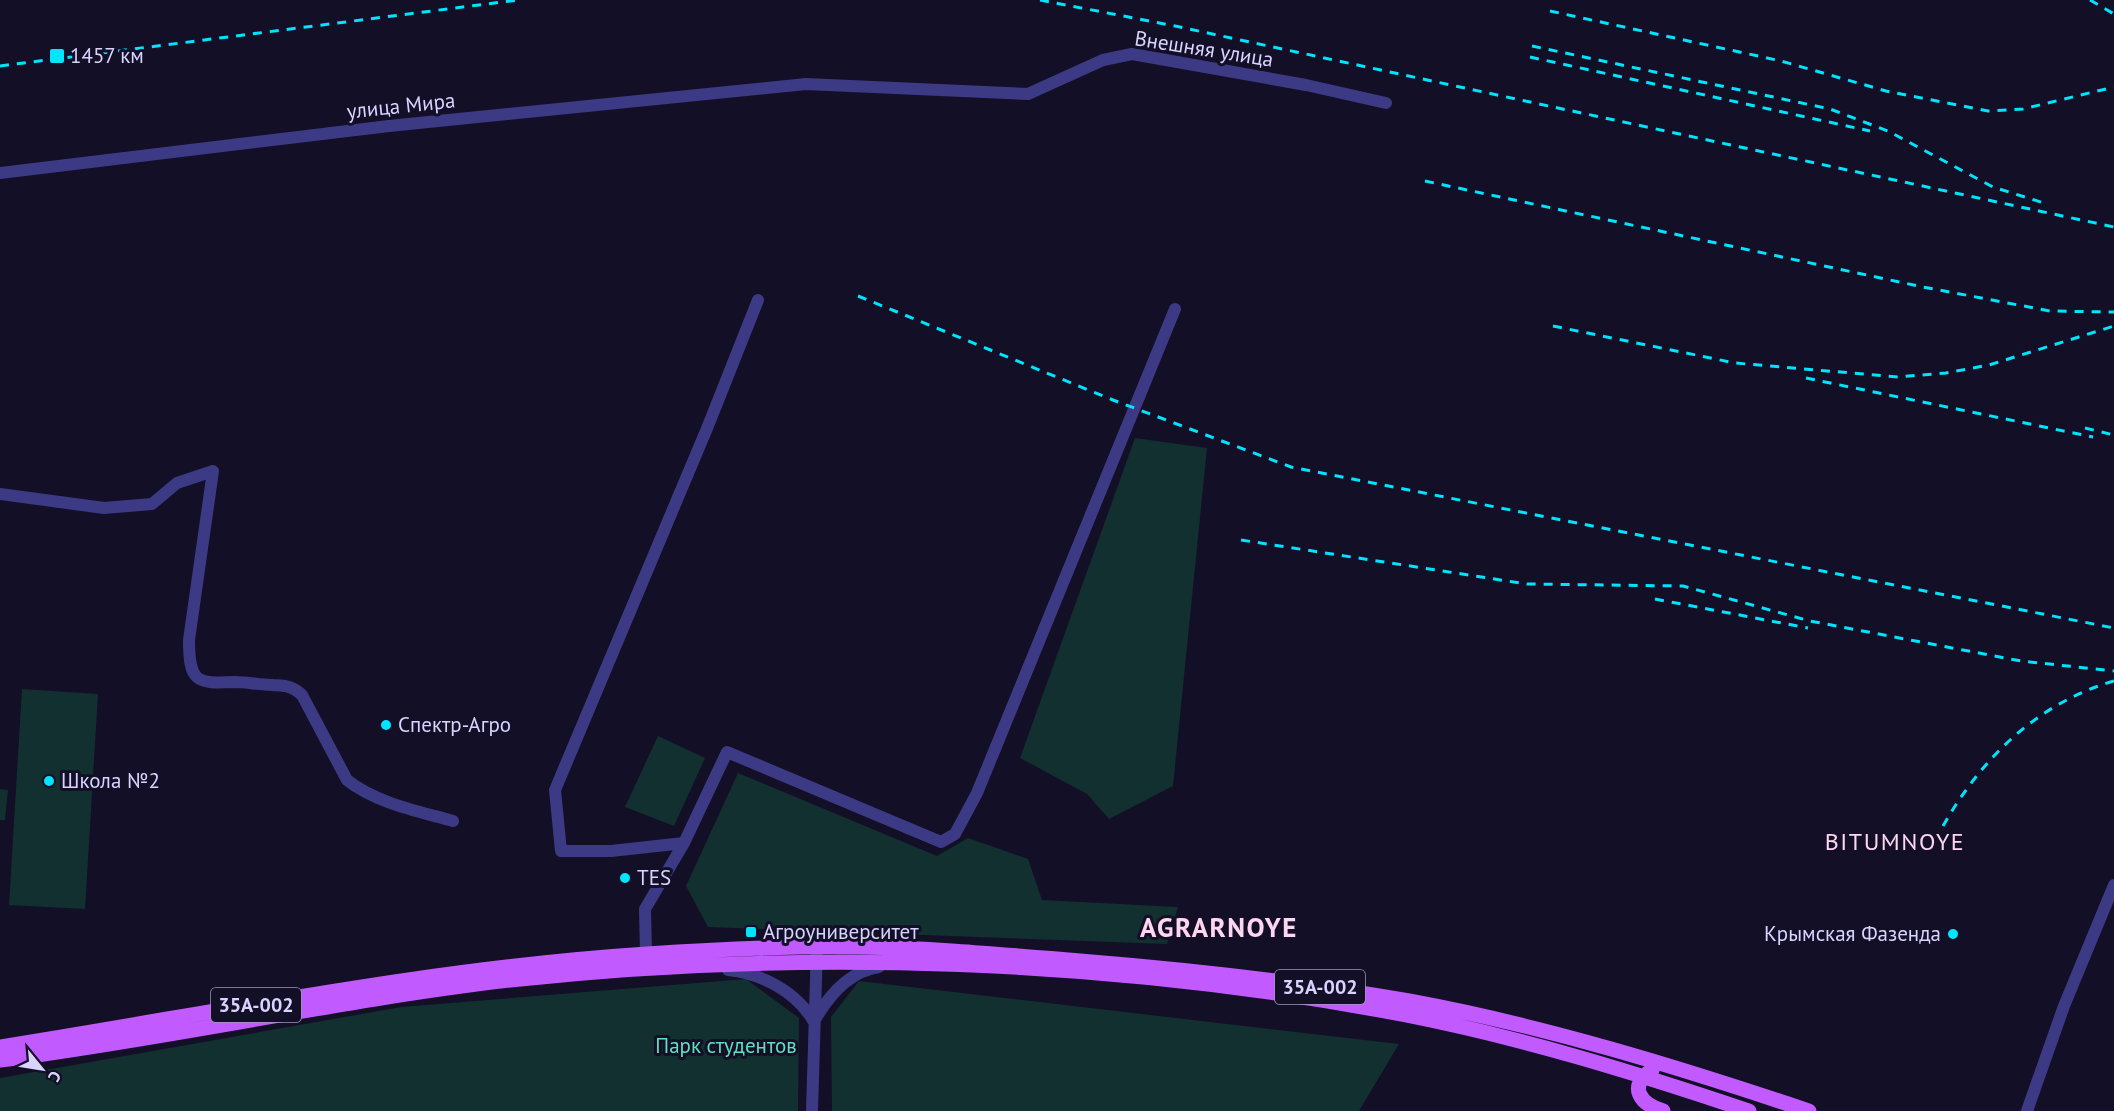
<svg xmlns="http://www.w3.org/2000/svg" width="2114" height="1111" font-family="'PT Sans',sans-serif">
	<rect width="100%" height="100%" fill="#130f26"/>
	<!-- green -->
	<path fill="#12302f" d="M1135,438L1207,448L1173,786L1109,819L1087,794L1020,758Z
		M22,689L98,694L85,909L9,905Z
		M658,736L705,758L674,826L625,807Z
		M738,773L937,856L968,838L1028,859L1042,900L1178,907L1167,944L708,927L686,886Z
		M0,789L8,790L5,820H0Z
		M746,979L799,1018L798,1111H0V1078L401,1007Z
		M859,981L1399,1044L1359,1111H832L831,1017Z"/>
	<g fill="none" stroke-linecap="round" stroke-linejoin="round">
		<!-- minor -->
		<path stroke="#3d3a85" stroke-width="12" d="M0,173L389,126L806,84L1028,94L1103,60L1132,54L1306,85L1386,103
			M0,494L104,508L152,504L177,483L213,471L189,640C189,682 196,684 235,682C247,682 260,685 272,685C284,686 292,685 302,695L347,780C376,803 418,811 453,821
			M684,843L611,851H561L555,790L708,426L758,300
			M646,954L645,909L684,843L727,752L941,842L955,834L977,793L1175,309
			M728,970C761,973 797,992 814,1022
			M816,1018C830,994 851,971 879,967
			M812,1111L817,946
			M2027,1111L2064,1006L2114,885"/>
		<!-- major -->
		<path stroke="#c25bff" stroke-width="15" d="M0,1047C215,1013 430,968 647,954C718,949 789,946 859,947C933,948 1007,955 1080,961C1191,970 1300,982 1409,1001C1545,1026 1678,1067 1809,1111
			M0,1060C171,1038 339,1000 510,980C803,948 1117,959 1406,1015C1523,1038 1636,1073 1749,1111
			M1652,1070C1627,1086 1640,1104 1663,1111"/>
		<!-- rail -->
		<path stroke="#00e5ff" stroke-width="3" stroke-dasharray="9 8" stroke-linecap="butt" d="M1040,0L1175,26L2114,227
			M2090,0L2114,14
			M1550,11L1781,61L1886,91L1988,111L2023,109L2114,87
			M1532,46L1830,109L1888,131L1993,187L2047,204
			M1530,57L1870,131
			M0,66L518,0
			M1425,181L1923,287L2050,311L2114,312
			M858,296L1113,400L1291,467L2114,628
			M1553,326L1735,363L1898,377L1946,373L1989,365L2114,326
			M1806,378L2093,437
			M2085,428L2114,435
			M1241,540L1527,584L1683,586L1810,621L2021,661L2114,671
			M1655,599L1808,628
			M1943,826C1981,759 2037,703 2114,681"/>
	</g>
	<!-- markers -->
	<g fill="#00e5ff" stroke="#130f26" stroke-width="2">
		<rect x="49" y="48" width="16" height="16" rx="3"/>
		<circle cx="386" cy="725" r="6"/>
		<circle cx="49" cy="781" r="6"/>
		<circle cx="625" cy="878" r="6"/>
		<rect x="745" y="926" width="12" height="12" rx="3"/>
		<circle cx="1953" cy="934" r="6"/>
	</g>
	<g text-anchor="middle" stroke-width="6" stroke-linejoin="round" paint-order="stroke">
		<!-- shield labels -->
		<g fill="#130f26" stroke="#9e99be" stroke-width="1.5">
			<rect x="1275" y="970" width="90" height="34" rx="4.5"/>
			<rect x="211" y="988" width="90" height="34" rx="4.5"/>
		</g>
		<g font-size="20" font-weight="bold" fill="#d9d4ff">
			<text x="1320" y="994">35А-002</text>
			<text x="256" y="1012">35А-002</text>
		</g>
		<!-- street labels -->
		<g font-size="21" fill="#d9d4ff" stroke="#130f26">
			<text transform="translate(1204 49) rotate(9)" y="7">Внешняя улица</text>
			<text transform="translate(401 106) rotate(-6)" y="7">улица Мира</text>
		</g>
		<!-- poi labels -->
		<g font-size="21" fill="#d9d4ff" stroke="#130f26" text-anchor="start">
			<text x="70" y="63">1457 км</text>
			<text x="398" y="732">Спектр-Агро</text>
			<text x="61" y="788">Школа №2</text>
			<text x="637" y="885">TES</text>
			<text x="763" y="939">Агроуниверситет</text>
			<text x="1941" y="941" text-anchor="end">Крымская Фазенда</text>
		</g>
		<!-- park labels -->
		<g font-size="21" fill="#5fe0c0" stroke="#130f26">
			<text x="726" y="1053">Парк студентов</text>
		</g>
		<!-- quarter labels -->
		<g font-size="24" letter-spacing="1.5" fill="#ffd6f0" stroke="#130f26">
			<text x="1895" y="850">BITUMNOYE</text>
		</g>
		<!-- district labels -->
		<g font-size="27" font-weight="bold" letter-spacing="1.5" fill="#ffd6f0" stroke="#130f26">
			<text x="1219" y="937">AGRARNOYE</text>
		</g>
	</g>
	<!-- north arrow -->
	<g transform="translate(42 1069) rotate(120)" stroke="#130f26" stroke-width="4.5" paint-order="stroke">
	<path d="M0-4.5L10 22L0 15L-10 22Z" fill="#d9d4ff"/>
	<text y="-9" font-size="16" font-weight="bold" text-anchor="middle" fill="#d9d4ff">С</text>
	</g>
</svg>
